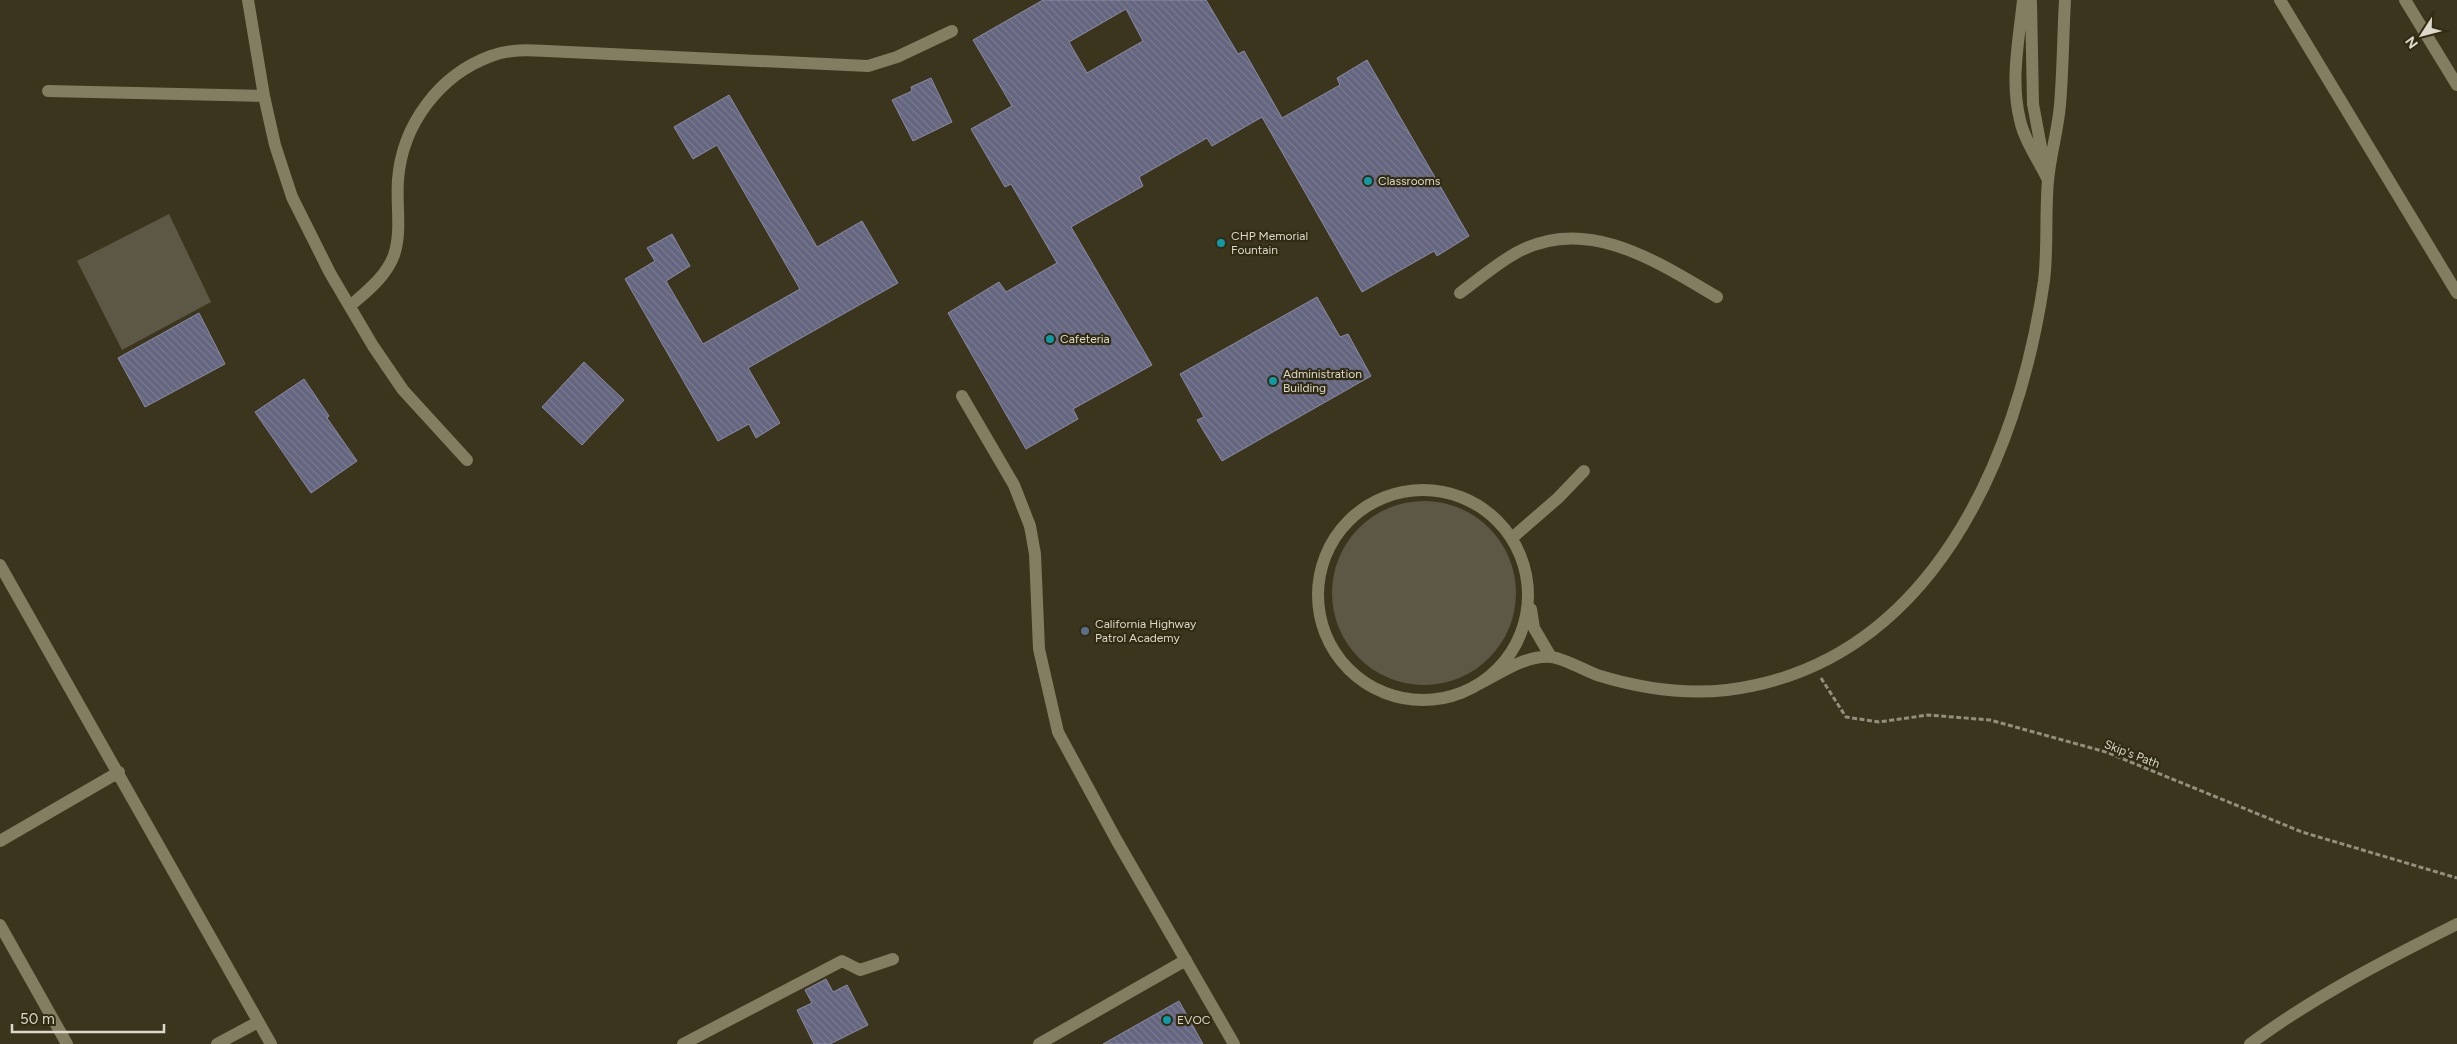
<svg xmlns="http://www.w3.org/2000/svg" width="2457" height="1044" font-family="Figtree,sans-serif">
	<defs>
		<pattern id="building-back-hatch" width="6" height="6" patternUnits="userSpaceOnUse" patternTransform="scale(1.25)"><rect width="6" height="6" fill="#64657f"/><path d="M-1 5l2 2M0 0l6 6M5-1l2 2" fill="none" stroke="#7a7a90"/></pattern>
	</defs>
	<rect width="100%" height="100%" fill="#3a351c"/>
	<!-- green -->
	<path fill="#5c5845" d="M169,214L211,302L122,350L77,261Z
		M1332 593a92 92 0 1 1 184 0a92 92 0 1 1-184 0Z"/>
	<!-- building -->
	<path fill="url(#building-back-hatch)" stroke="#898ba6" fill-rule="evenodd" d="M1043,0H1206L1238,54L1244,51L1282,118L1340,85L1337,78L1367,60L1469,236L1437,256L1434,251L1362,292L1262,117L1212,146L1207,138L1139,177L1143,186L1071,227L1152,365L1073,409L1078,419L1026,449L948,313L999,282L1006,292L1057,263L1011,184L1005,187L971,129L1012,106L973,40ZM1126,9L1143,41L1087,73L1069,42Z
		M931,78L952,122L913,141L892,100L912,91L911,87Z
		M729,95L817,247L862,221L898,283L748,368L780,423L756,438L749,424L718,441L625,279L655,261L647,248L672,234L690,266L666,281L703,344L800,289L717,145L693,159L674,127Z
		M1317,297L1340,337L1348,334L1371,376L1222,461L1197,420L1204,417L1180,374Z
		M199,313L225,364L145,407L118,358Z
		M584,362L624,400L582,445L542,407Z
		M304,379L329,416L327,418L357,461L311,493L255,412Z
		M826,979L833,992L847,985L868,1025L830,1044H814L797,1010L812,1003L805,990Z
		M1179,1001L1203,1044H1103Z"/>
	<g fill="none" stroke-linecap="round" stroke-linejoin="round">
		<!-- path -->
		<path stroke="#938f7c" stroke-width="3" stroke-dasharray="5 2.5" stroke-linecap="butt" d="M1821,678L1846,717L1879,722L1928,715L1990,720L2106,752L2302,832L2457,878"/>
		<!-- minor -->
		<path stroke="#837d61" stroke-width="12" d="M248,0L264,96L275,145L292,197L330,273L373,346L403,390L467,460
			M2023,0C2019,40 2010,80 2020,120C2024,140 2039,161 2048,180
			M2280,0L2457,293
			M2405,0L2457,85
			M2031,2L2033,104L2044,163
			M48,91L264,96
			M1460,293C1478,280 1496,264 1516,253C1586,214 1656,261 1717,297
			M350,306C366,292 386,277 394,255C402,231 396,205 398,180C402,125 439,75 491,56C509,49 528,50 547,51L868,66L897,57L952,31
			M962,396L1014,485L1030,526L1035,554L1039,649L1058,732L1117,841L1234,1044
			M1318 595a105 105 0 1 1 210 0a105 105 0 1 1-210 0Z
			M1512,538L1558,498L1584,471
			M0,565L271,1044
			M1531,609L1534,628L1551,657
			M1479,684C1501,673 1525,655 1551,657C1563,658 1584,670 1597,675C1639,688 1683,695 1727,690C1930,665 2018,459 2044,281C2048,248 2045,214 2048,181C2050,156 2058,130 2060,105C2063,70 2063,35 2065,0
			M0,841L119,772
			M0,925L67,1044
			M217,1044L258,1022
			M683,1044L842,961L860,970L893,959
			M1039,1044L1186,960
			M2250,1044C2315,996 2385,960 2457,924"/>
	</g>
	<!-- markers -->
	<g fill="#0f9aa8" stroke="#302b12" stroke-width="2">
		<circle cx="1368" cy="181" r="5"/>
		<circle cx="1221" cy="243" r="5"/>
		<circle cx="1050" cy="339" r="5"/>
		<circle cx="1273" cy="381" r="5"/>
		<circle cx="1167" cy="1020" r="5"/>
	</g>
	<circle fill="#5c6f8a" stroke="#302b12" stroke-width="2" cx="1085" cy="631" r="5"/>
	<g text-anchor="middle" stroke-width="4.5" stroke-linejoin="round" paint-order="stroke">
		<!-- poi labels -->
		<g font-size="12" fill="#dcd9ca" stroke="#302b12" text-anchor="start">
			<text x="1378" y="185">Classrooms</text>
			<text x="1231" y="240">CHP Memorial<tspan x="1231" dy="14">Fountain</tspan></text>
			<text x="1060" y="343">Cafeteria</text>
			<text x="1283" y="378">Administration<tspan x="1283" dy="14">Building</tspan></text>
			<text x="1095" y="628">California Highway<tspan x="1095" dy="14">Patrol Academy</tspan></text>
			<text x="1177" y="1024">EVOC</text>
		</g>
		<!-- street labels -->
		<g font-size="12" fill="#dcd9ca" stroke="#302b12">
			<text transform="translate(2132 754) rotate(21)" y="4">Skip's Path</text>
		</g>
	</g>
	<!-- north arrow -->
	<g transform="translate(2422 35) rotate(234)" stroke="#302b12" stroke-width="4" paint-order="stroke">
	<path d="M0-4L9 19L0 12L-9 19Z" fill="#dcd9ca"/>
	<text y="-8" font-size="14" font-weight="bold" text-anchor="middle" fill="#dcd9ca">N</text>
	</g>
	<!-- scale -->
	<path d="M12 1024v8h152v-8" fill="none" stroke="#dcd9ca" stroke-width="2.5"/>
	<text x="20" y="1024" font-size="15" fill="#dcd9ca" stroke="#302b12" stroke-width="4" paint-order="stroke">50 m</text>
</svg>
